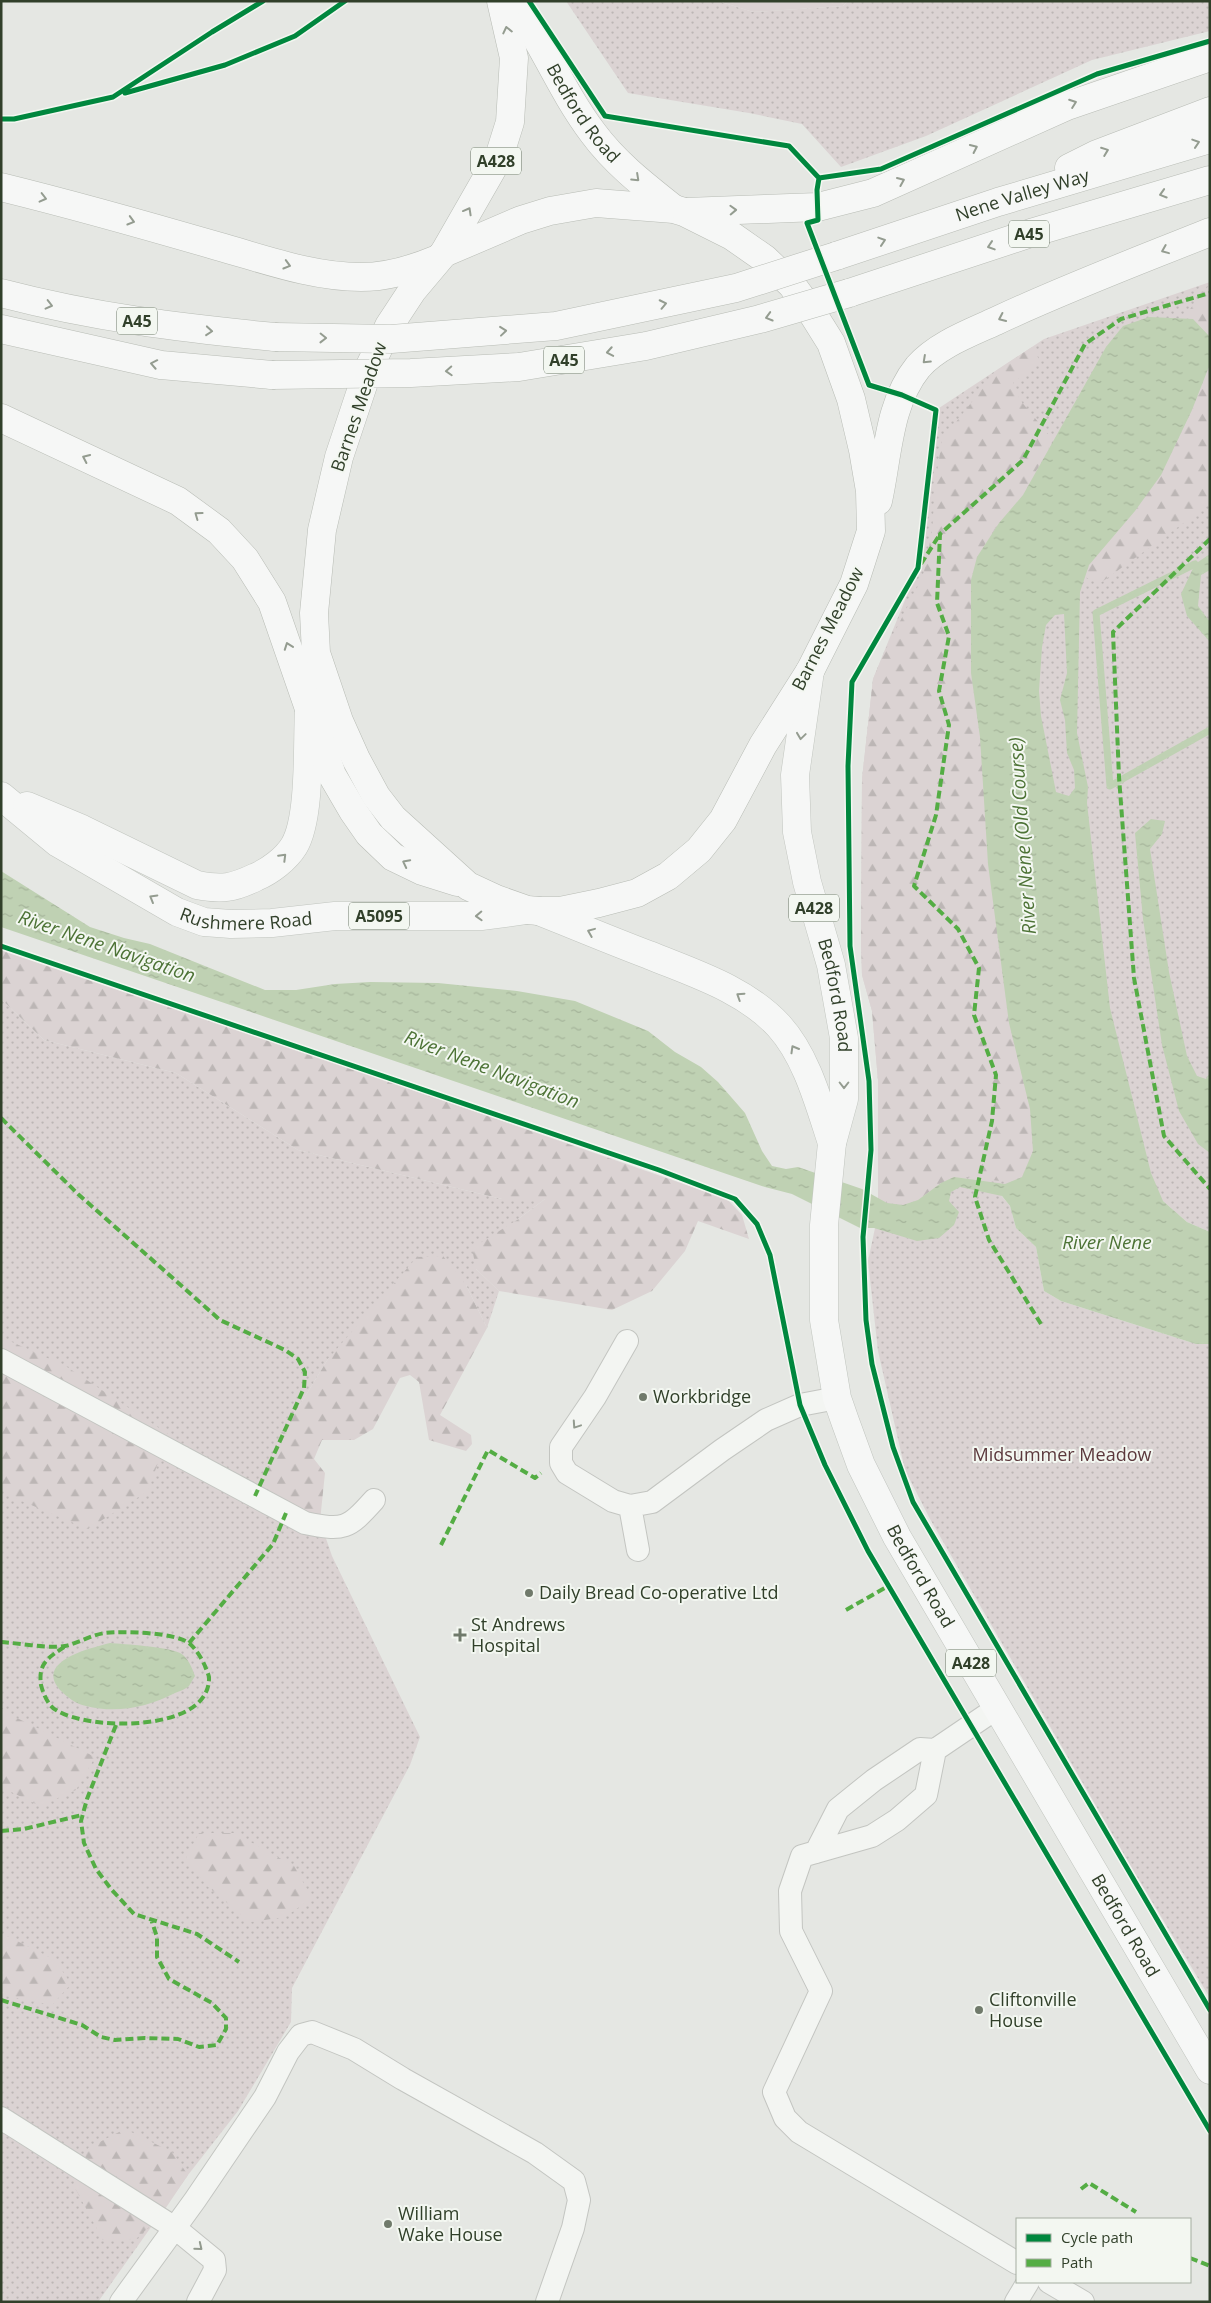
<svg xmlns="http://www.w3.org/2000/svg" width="1211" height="2303" font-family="'Open Sans',sans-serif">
	<defs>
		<pattern id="grass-dots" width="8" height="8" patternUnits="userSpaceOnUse" patternTransform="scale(1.25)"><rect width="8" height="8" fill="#dbd3d3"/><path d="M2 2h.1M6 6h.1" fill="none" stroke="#bcb6b5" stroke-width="1.8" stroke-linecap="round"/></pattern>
		<pattern id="forest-firs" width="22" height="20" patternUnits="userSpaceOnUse" patternTransform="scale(1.25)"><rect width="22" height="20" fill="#dbd3d3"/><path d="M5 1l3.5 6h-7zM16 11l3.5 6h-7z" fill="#bcb6b5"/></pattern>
		<pattern id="water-ripples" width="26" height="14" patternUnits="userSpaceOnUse" patternTransform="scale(1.25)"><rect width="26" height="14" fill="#bfd1b3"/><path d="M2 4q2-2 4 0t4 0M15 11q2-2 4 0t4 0" fill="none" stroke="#a5b49a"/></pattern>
	</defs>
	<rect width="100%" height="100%" fill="#e5e7e3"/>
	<!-- grass -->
	<path fill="url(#grass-dots)" d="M566,1H718L753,12L843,6L848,1H1210V31L1092,60L926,136L841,167L802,124L749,113L628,93Z
		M1210,282V1232L1187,1222L1163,1201L995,1188L1010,1206L1016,1228L1036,1247L1044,1291L1061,1301L1196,1344H1210V1998L1136,1875L930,1519L905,1470L878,1351L868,1261L878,1214V1080L872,1011L862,975L861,942L862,779L873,679L918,568L936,410L1044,339Z
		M1,999L44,1040L176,1073L298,1150L502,1199H545L517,1220L476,1269L499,1291L487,1328L466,1285L328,1359L284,1431L259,1487L320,1521L332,1556L420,1737L410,1765L292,1988L291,2022L238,2111L188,2175L98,2302H1Z"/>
	<!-- forest -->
	<path fill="url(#forest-firs)" d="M1210,284V337L1193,319L1183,318Z
		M1032,347L1040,361L1013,383L1020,400L1053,440L1023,495L999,523L977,557L971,580V673L980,737L999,951L1009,1023L1030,1109L1033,1151L1022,1177L1009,1182L966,1177L941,1183L918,1200L903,1205L887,1203L878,1198V1080L872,1011L862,975L861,942L862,779L873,679L884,653L923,576L932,532L936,478L942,440L996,371Z
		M1210,364V504L1099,584L1085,577L1089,565L1161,475L1192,410Z
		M1,947L727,1199L742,1215L749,1239L698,1221L685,1251L652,1291L612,1310L499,1291L476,1269L472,1248L517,1220L545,1199H502L298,1150L176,1073L44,1040L1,999Z
		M443,1256L466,1285L487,1328L440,1415L471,1435L472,1444L466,1451L429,1440L419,1382L410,1375L400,1378L373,1429L354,1440H322L314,1459L325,1473L320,1521L259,1487L284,1431L328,1359L417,1257Z
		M1,1337L67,1367L168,1434L148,1491L88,1529L17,1499L1,1487Z
		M1,1707L9,1714L95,1757L76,1790L40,1806L1,1787Z
		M199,1833H234L294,1866L312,1898L285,1917L250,1922L207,1886L186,1858Z
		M1,1933L55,1960L71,1984L52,2005L1,1995Z
		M125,2129L172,2152L188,2175L159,2218L136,2239L103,2240L75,2188L88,2148Z"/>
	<!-- pitch -->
	<path fill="#dbd3d3" d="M718,1H848L843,6L753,12Z"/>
	<!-- water -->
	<path fill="url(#water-ripples)" fill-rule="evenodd" d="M1149,317L1193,319L1210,337V364L1192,410L1161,475L1135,511L1089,565L1080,592L1077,733L1088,787L1087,803L1110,1008L1151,1173L1163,1201L1187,1222L1210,1232V1344H1196L1061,1301L1044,1291L1036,1247L1016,1228L1010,1206L1002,1196L960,1187L951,1192L949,1201L959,1212L954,1225L939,1238L917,1241L874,1228H860L792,1194L765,1187L1,927V871L90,927L124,938L150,944L265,990H296L335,984L370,982L438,983L517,991L575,1001L648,1031L675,1052L701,1067L718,1082L745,1113L762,1151L772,1166L786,1169L798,1167L862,1189L887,1203L903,1205L918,1200L941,1183L954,1177L1005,1184L1022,1177L1033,1151L1030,1109L1009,1023L988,864L980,737L971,673V580L977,557L999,523L1023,495L1106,347L1123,326ZM1064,614L1067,673L1060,700L1065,720L1067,753L1074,770L1075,788L1069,796L1056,792L1041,716L1039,691L1042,647L1046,625L1055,615Z
		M1210,554V570L1201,575L1198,606L1210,622V642L1187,616L1181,594L1195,564Z
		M1151,819L1165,821L1162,834L1150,849L1169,972L1187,1056L1197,1076L1206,1079L1210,1073V1153L1198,1144L1179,1111L1162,1045L1143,919L1135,833Z
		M110,1643C124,1644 169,1647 180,1653C188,1657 192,1668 195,1676C193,1679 191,1683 189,1686C186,1689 180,1691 175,1693C148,1707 117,1714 86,1706C76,1704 67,1697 60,1690C34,1661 91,1648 110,1643Z"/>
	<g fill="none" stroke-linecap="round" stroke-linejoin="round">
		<!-- stream -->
		<path stroke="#bfd1b3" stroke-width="7" d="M1195,564L1096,613L1110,786L1210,730"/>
		<!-- minor casing -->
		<g stroke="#c3c5c1" stroke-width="24">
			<path id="minor" d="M627,1341L595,1397L561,1447V1463L567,1473L613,1501L630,1506L652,1502L722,1450L766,1420L800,1405L837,1398
				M1,1360L305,1523C344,1531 348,1529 374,1500
				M630,1506L638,1550
				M997,1708L935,1750L926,1795L897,1820L872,1836L802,1856L790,1891L791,1931L821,1991L774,2092L785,2118L799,2132L1017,2263
				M816,1852L838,1809L874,1780L920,1749L935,1750
				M1,2118L175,2228L214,2260L215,2270L198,2302
				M1049,2282L1083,2302
				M121,2302L195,2200L265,2097L288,2052L301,2035L312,2032L354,2049L403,2079L535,2153L574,2181L579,2200L573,2228L547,2302
				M1016,2302L1028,2282"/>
		</g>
		<!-- major casing -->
		<g stroke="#c1c5bf" stroke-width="29">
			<g id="major">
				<path id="s1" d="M810,671L795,775L797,832L807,882L831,965L844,1038V1099L832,1143L824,1225V1320L837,1398L845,1421L861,1465L897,1537L1210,2070"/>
				<path id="s2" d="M1,796L58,843L177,912L204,922L231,924L272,923L335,916H483L527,910"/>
				<path d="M27,806L82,829L197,885C222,890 233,888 256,877C270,871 286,859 294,846C311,818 307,744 309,709"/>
				<path d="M539,911C576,926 612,941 649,955C693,973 745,989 779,1026C807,1057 819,1104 832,1143"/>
			</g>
		</g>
		<!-- highway casing -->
		<g stroke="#b8bcb5" stroke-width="29">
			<g id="highway">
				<path id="s3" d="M514,1C543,44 562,92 593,133C615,163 645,186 674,209"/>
				<path d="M1069,168L1097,154L1210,111"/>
				<path d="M1,187C74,205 145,225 217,246C264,259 312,277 361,277C388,277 414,269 438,259"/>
				<path d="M596,203L674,209L684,212L732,236L765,259L792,285L811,311L831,343L851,399L863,450L870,491L871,531L854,584L810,671L763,745L723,820L699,850L668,876L637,893L599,903L560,911H539L527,910L496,899L468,886L393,818L376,796L356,759L339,721L316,653L314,613L322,530L339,457L368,370L389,326L412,291L444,253L521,220L550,211Z"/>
				<path d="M686,212L818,207L873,193L1067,106L1210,57"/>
				<path d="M444,253L499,157L510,122L514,58L501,1"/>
				<path id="s4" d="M836,256L998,202L1210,139"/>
				<path d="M1,293C93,317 180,328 275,337"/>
				<path d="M849,293L1031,233L1210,180"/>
				<path d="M1,329L161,365L272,375"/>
				<path d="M1,418L178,501L219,531L245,559L272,602L332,775L353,811L369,834L393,857L422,871L457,882"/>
				<path d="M878,501C888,456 888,404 918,367C937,345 970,333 996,321C1066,288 1138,261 1210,232"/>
			</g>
		</g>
		<!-- minor -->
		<use href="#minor" stroke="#f3f5f2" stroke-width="22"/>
		<!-- major -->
		<use href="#major" stroke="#f6f7f6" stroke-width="28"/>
		<!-- highway -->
		<use href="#highway" stroke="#f6f7f6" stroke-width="28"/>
		<!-- highway-bridge casing -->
		<g stroke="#b8bcb5" stroke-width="29" stroke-linecap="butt">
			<path id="highway-bridge" d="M275,337L391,339L556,326L736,288L836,256
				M272,375L411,373L519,367L646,346L760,319L849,293"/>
		</g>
		<!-- highway-bridge -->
		<use href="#highway-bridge" stroke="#f6f7f6" stroke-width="28"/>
		<!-- quiet -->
		<path stroke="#54ad44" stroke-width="4" stroke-dasharray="8 4" stroke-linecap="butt" d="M1210,539L1113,632L1119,777L1134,978L1164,1136L1210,1189
			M921,564L940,534
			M1,1118L78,1194L220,1320L285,1350L298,1359L305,1372L304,1388L255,1496
			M1041,1324L989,1240L975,1197L992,1121L996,1075L974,1015L979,968L958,929L914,886L936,815L949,725L939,691L949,636L937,603L940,534L1023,460L1085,344L1121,319L1210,293
			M441,1545L488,1450L535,1478L541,1473
			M846,1610L890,1585
			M1,1642C17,1643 52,1649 65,1646C79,1643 91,1635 105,1633C122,1631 177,1632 190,1644C196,1649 202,1659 205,1666C206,1669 208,1673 209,1677C211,1733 88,1731 56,1710C48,1706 43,1693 41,1685C38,1663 48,1658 64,1647
			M189,1643L273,1544L286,1513
			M116,1725L87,1799L81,1821L84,1843L96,1869L111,1889L134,1914L197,1934L239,1962
			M1,1831L24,1829L82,1815
			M1,2000L82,2025L101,2037L115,2040L145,2038L178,2039L199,2047L217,2045L226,2029V2018L212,2003L169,1979L157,1957V1937L151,1919
			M1081,2189L1089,2183L1136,2212
			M1190,2258L1210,2266"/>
		<!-- cycleway casing -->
		<g stroke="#f3f7f1" stroke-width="8">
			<path id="cycleway" d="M529,1L605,116L789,146L819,178L881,169L1097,74L1210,41
				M125,93L225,65L295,36L345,1
				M1,119H14L113,97L212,32L263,1
				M819,178L817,190L818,220L807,223L869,385L902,395L936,410L918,568L852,682L848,766L850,946L869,1081L871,1150L863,1237L866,1320L872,1364L893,1447L913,1502L1210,2010
				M1,946L659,1170L735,1199L757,1224L770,1255L800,1405L825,1465L868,1551L1210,2131"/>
		</g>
		<!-- cycleway -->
		<use href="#cycleway" stroke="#00873e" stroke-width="5"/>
	</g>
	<!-- one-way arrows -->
	<defs><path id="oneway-chevron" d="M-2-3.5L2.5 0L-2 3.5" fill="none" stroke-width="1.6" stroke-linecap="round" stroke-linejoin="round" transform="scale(1.25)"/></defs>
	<g stroke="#949c90">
		<use href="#oneway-chevron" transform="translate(507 30) rotate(-103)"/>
		<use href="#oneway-chevron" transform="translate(1073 103) rotate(-20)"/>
		<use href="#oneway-chevron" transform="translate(1196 143) rotate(-18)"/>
		<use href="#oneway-chevron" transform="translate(974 148) rotate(-25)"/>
		<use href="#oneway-chevron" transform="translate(1105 151) rotate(-21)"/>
		<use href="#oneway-chevron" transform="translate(636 178) rotate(43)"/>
		<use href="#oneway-chevron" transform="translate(901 181) rotate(-23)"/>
		<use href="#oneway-chevron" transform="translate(1163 194) rotate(163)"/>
		<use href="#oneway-chevron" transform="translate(43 198) rotate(14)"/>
		<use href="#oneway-chevron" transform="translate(733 210) rotate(-2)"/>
		<use href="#oneway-chevron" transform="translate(468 211) rotate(-61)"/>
		<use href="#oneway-chevron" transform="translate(131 221) rotate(16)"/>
		<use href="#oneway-chevron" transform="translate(882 241) rotate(-18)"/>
		<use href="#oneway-chevron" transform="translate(991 246) rotate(162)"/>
		<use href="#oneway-chevron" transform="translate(1165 250) rotate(158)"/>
		<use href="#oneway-chevron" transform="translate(287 265) rotate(16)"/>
		<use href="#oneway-chevron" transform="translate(663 304) rotate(-12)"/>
		<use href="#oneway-chevron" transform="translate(49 305) rotate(14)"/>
		<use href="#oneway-chevron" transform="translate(769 317) rotate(164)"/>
		<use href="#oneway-chevron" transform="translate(1002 318) rotate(155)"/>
		<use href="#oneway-chevron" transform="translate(209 331) rotate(5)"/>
		<use href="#oneway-chevron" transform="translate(503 331) rotate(-6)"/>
		<use href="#oneway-chevron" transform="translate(323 338) rotate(1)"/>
		<use href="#oneway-chevron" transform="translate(610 352) rotate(170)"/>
		<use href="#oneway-chevron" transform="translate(926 360) rotate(137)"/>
		<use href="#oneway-chevron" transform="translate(154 364) rotate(-169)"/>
		<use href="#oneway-chevron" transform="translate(449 371) rotate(177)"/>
		<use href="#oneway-chevron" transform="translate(86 458) rotate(-155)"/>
		<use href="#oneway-chevron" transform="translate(198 515) rotate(-144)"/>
		<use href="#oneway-chevron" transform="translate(288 646) rotate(-110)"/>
		<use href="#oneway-chevron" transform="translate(801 736) rotate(98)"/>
		<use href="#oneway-chevron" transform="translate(283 857) rotate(-45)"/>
		<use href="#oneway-chevron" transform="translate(406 863) rotate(-153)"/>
		<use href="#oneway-chevron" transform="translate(153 898) rotate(-150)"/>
		<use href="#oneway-chevron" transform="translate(479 916) rotate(178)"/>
		<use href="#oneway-chevron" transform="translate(591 932) rotate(-158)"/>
		<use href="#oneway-chevron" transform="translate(740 996) rotate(-147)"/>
		<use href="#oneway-chevron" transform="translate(794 1049) rotate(-120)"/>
		<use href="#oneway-chevron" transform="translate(844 1085) rotate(90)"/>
	</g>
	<g stroke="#929a8e">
		<use href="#oneway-chevron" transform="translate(576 1425) rotate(124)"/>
		<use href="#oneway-chevron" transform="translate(199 2247) rotate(39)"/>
	</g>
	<!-- markers -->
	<g fill="#707a6b" stroke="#f3f7f1" stroke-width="2">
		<circle cx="643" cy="1397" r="5"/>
		<circle cx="529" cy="1593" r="5"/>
		<path d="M457.5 1627.5h5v5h5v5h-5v5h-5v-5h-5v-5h5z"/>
		<circle cx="979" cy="2010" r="5"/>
		<circle cx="388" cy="2224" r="5"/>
	</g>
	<g text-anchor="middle" stroke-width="4" stroke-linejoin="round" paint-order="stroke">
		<!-- shield labels -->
		<g fill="#f3f7f1" stroke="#6b7766" stroke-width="1">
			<rect x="471" y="147.5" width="50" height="27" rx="4"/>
			<rect x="1009" y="220.5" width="40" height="27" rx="4"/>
			<rect x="117" y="307.5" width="40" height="27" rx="4"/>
			<rect x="544" y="346.5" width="40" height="27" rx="4"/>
			<rect x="789" y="894.5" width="50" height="27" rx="4"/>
			<rect x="349" y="902.5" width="60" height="27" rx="4"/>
			<rect x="946" y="1649.5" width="50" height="27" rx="4"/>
		</g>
		<g font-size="16" font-weight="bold" fill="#31402a">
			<text x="496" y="167">A428</text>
			<text x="1029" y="240">A45</text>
			<text x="137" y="327">A45</text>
			<text x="564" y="366">A45</text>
			<text x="814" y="914">A428</text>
			<text x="379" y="922">A5095</text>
			<text x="971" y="1669">A428</text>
		</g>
		<!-- street labels -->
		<g font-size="18" fill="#31402a" stroke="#f3f7f1">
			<text dy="6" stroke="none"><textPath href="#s3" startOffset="132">Bedford Road</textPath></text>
			<text dy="6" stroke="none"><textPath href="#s4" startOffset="196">Nene Valley Way</textPath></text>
			<text transform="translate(359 407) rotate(-71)" y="6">Barnes Meadow</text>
			<text transform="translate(828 629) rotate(-63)" y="6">Barnes Meadow</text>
			<text dy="6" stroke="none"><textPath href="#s2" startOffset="282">Rushmere Road</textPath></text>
			<text dy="6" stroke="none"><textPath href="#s1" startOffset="330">Bedford Road</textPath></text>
			<text dy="6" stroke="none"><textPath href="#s1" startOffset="934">Bedford Road</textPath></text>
			<text dy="6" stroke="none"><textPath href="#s1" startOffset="1339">Bedford Road</textPath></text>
		</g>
		<!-- poi labels -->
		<g font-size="18" fill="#31402a" stroke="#f3f7f1" text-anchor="start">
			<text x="653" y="1403">Workbridge</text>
			<text x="539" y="1599">Daily Bread Co-operative Ltd</text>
			<text x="471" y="1631">St Andrews<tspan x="471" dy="21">Hospital</tspan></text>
			<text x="989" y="2006">Cliftonville<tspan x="989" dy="21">House</tspan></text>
			<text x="398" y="2220">William<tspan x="398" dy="21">Wake House</tspan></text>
		</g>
		<!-- park labels -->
		<g font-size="18" fill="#5b383c" stroke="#f3f7f1">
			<text x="1062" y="1461">Midsummer Meadow</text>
		</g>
		<!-- water labels -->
		<g font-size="19" font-style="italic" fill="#4d7336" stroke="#f3f7f1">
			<text transform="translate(1022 836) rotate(-94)" y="7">River Nene (Old Course)</text>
			<text transform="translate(107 946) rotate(19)" y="7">River Nene Navigation</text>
			<text transform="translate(492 1069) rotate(21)" y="7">River Nene Navigation</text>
			<text x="1107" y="1249">River Nene</text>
		</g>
	</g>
	<!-- border -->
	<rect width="1211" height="2303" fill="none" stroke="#31402a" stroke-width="5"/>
	<!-- legend -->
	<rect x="1016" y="2218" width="175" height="65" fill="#f3f7f1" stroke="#a5aea1"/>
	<rect x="1026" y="2234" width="25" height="8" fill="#00873e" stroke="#a5aea1"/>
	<text x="1061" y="2243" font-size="15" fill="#31402a">Cycle path</text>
	<rect x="1026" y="2259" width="25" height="8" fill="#54ad44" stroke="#a5aea1"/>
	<text x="1061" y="2268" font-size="15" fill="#31402a">Path</text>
</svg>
